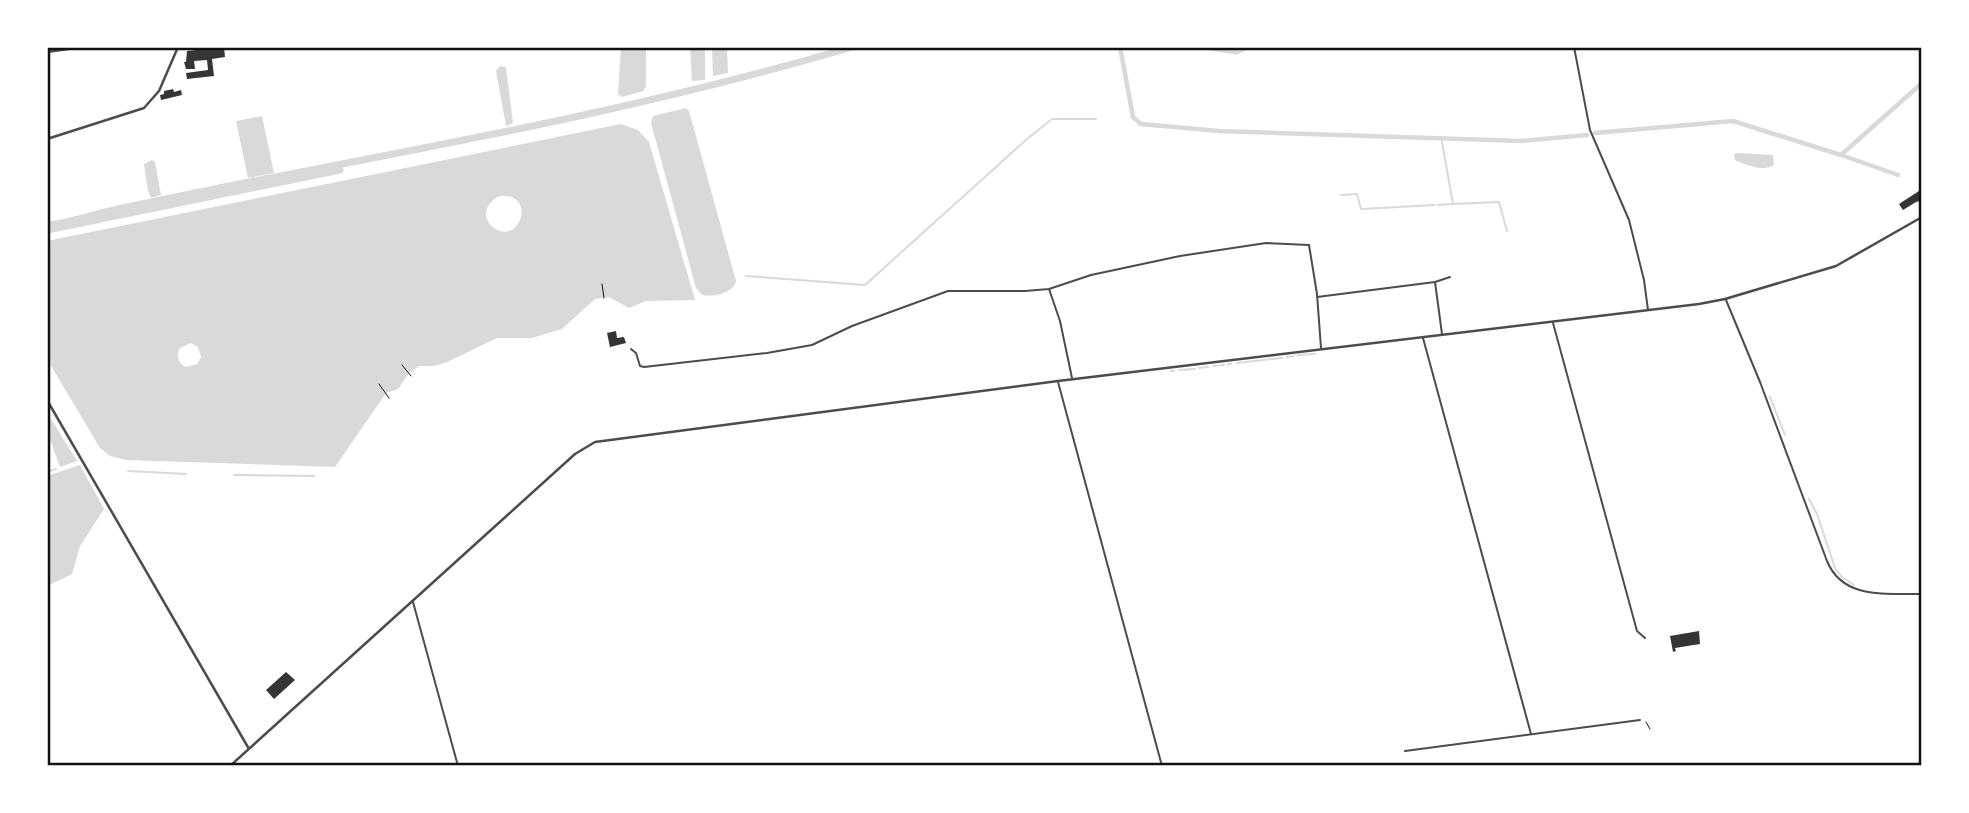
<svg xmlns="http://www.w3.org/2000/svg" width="1969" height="813" font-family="'Space Grotesk',sans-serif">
	<rect width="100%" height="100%" fill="#fff"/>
	<!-- water -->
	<path fill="#d9d9d9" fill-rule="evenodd" d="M621,47H646V86L643,91L622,97L618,94Z
		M690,47H705V80L692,81Z
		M712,47H727L728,73L713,76Z
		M500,66L506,67L513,123L506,126L496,71Z
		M686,108L689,111L736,281C733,294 713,297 702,295L696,288L651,123L653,116Z
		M262,116L274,173L248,178L236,121Z
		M621,124L638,130L649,142L695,300L646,301L629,308L609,297L595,299L562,329L532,338H497L447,362L434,366H419L409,373L398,389L386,393L335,467L126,460L110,456L100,448L50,364L53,362L50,363L47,358V241ZM500,196C539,193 518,248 493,227C480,217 487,201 500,196ZM191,343L198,347L201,357L197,364L186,367C178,363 176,355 180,348Z
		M1738,153L1773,155L1774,165C1765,172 1745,165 1735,160L1734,154Z
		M152,160L155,162L161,195L151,198L148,191L144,164Z
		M49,416L77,461L60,467L47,431Z
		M80,465L104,509L80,546L72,574L47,586V476Z"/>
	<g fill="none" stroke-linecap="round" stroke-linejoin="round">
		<!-- stream -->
		<path stroke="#d9d9d9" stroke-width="2" d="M1442,138V140
			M1442,142L1453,204L1499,202L1507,231
			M253,175L254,181
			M1341,195L1357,194L1361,209L1435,205
			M1438,205L1452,204
			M746,276L865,285L1027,139L1052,119H1096
			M1298,355L1315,354
			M1287,357L1294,356
			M1237,363L1282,358
			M1228,364H1231
			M1213,366L1224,365
			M1199,368L1208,367
			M1179,370L1195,369
			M1171,371H1174
			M1770,397L1785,435
			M128,471L186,474
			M47,472L56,469
			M234,475L314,476
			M1809,499L1817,514L1835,568L1842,577L1854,585"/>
		<!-- canal -->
		<path stroke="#d9d9d9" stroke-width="4.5" d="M1120,47L1133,117L1141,124L1219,131L1521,141L1587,135
			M1595,133L1733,121L1841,155L1922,83
			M1841,155L1898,175"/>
		<!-- river -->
		<path stroke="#d9d9d9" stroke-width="7" d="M1210,47L1236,51L1245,47
			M47,225C66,224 94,214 114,210C164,199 214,189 264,179C462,141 660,104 852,47
			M47,230L340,170"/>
	</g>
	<!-- building -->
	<path fill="#353535" d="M224,47L225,57L212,59L214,76L187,79L186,73L208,70L207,60L194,61L195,69H186L184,62H186L187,51Z
		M173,89L174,92L181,90L182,95L161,100L160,95L164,94V91Z
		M1922,189V204L1920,201L1916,202L1903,210L1899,204Z
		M616,331L617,338L624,337L626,343L610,347L607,333Z
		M1699,631L1700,644L1675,648L1676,651L1673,652L1670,636Z
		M286,672L295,680L274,699L266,690Z"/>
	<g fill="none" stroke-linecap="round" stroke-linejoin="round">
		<!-- path -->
		<path stroke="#111" stroke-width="1" d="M602,284L604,298
			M402,365L411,376
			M379,384L389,398
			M1646,722L1650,729"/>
		<!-- minor -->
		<path stroke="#4c4c4c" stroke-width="2" d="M1574,47L1590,130L1629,220L1644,280L1648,310
			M1435,282L1442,334
			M1049,289L1060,321L1072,378
			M1317,297L1435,282L1450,277
			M1726,300L1760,382L1827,561C1843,600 1886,593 1922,594
			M1553,323L1637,631L1645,638
			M1423,338L1531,734
			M631,349L636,353L640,366L644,367L767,353L812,345L852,326L948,291H1025L1049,289L1091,275L1180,256L1266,243L1309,245L1317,294L1321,348
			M1058,382L1162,766
			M413,602L458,766
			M1405,751L1640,720"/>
		<!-- tertiary -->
		<path stroke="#4c4c4c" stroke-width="2.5" d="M47,52L82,47
			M47,139L144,108L159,91L178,47
			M47,400L249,749
			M230,766L575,454L595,442L1058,381L1699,304L1725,299L1836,266L1922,217"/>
	</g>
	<!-- border -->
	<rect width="1969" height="813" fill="none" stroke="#ffffff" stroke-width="98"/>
	<rect x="49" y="49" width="1871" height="715" fill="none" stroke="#111" stroke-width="2.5"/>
</svg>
